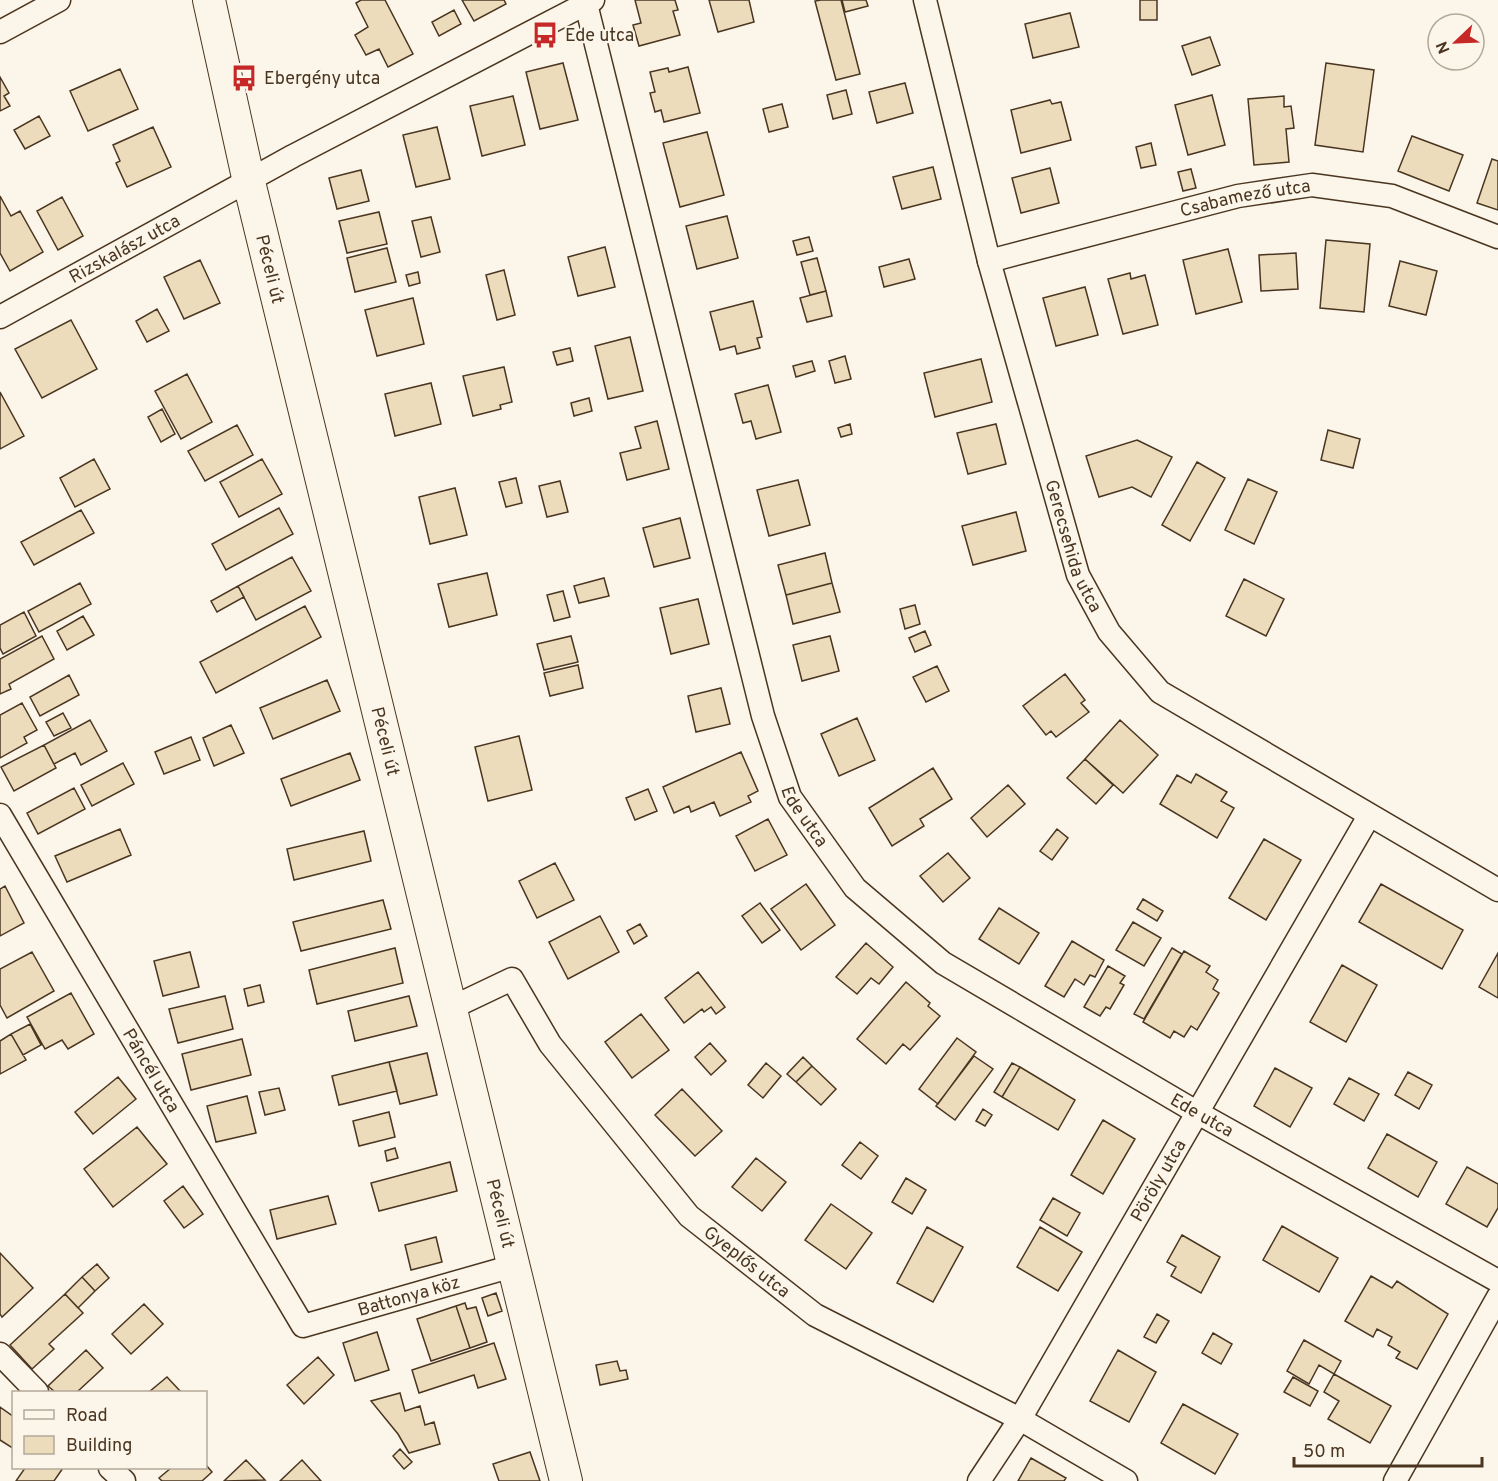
<svg xmlns="http://www.w3.org/2000/svg" width="1498" height="1481" font-family="Overpass,sans-serif">
	<rect width="100%" height="100%" fill="#fbf6e9"/>
	<!-- building -->
	<path fill="#ecdcbc" stroke="#4a3520" stroke-width="1.5" d="M361,0H385L413,54L388,67L379,49L366,55L355,35L368,27L356,3Z
		M462,0H504L506,4L474,21Z
		M635,0H675L678,10L673,11L680,35L639,46L633,25L641,23Z
		M709,0H749L754,22L718,32Z
		M821,0H841L860,74L836,80L815,1Z
		M842,0H866L868,6L845,12Z
		M1140,0H1157V20H1140Z
		M454,10L461,24L439,36L432,22Z
		M1070,13L1079,47L1033,58L1025,24Z
		M1210,37L1220,65L1192,75L1182,46Z
		M563,63L578,120L540,129L526,72Z
		M1326,63L1374,70L1363,152L1315,145Z
		M688,67L700,113L664,122L661,110L655,112L650,93L655,92L650,72L668,68L669,72Z
		M120,69L138,109L88,131L70,91Z
		M0,77L9,93L4,96L10,106L0,111Z
		M905,83L913,113L877,123L869,92Z
		M846,90L852,114L833,119L827,95Z
		M1212,95L1225,145L1188,155L1175,105Z
		M513,96L525,145L482,156L470,106Z
		M1284,96V107L1291,106L1294,128L1286,129L1289,162L1254,165L1248,99Z
		M1050,100L1052,104L1061,102L1071,140L1021,153L1011,110Z
		M782,104L788,127L769,132L763,109Z
		M39,116L50,136L25,149L14,130Z
		M153,127L171,167L127,187L116,163L120,161L113,145Z
		M437,127L450,179L416,187L403,135Z
		M707,132L724,195L680,207L663,143Z
		M1412,136L1463,155L1449,191L1398,171Z
		M1151,143L1156,165L1141,168L1136,147Z
		M1492,159L1498,161V210L1477,203Z
		M933,167L941,199L902,209L893,177Z
		M1050,168L1059,203L1021,213L1012,178Z
		M1191,169L1196,188L1183,191L1178,172Z
		M361,170L369,201L337,209L329,178Z
		M0,196L11,216L20,211L43,252L10,271L0,253Z
		M62,197L83,236L58,250L37,211Z
		M379,212L387,244L347,253L339,221Z
		M727,216L738,258L697,269L686,226Z
		M431,217L440,252L421,257L412,221Z
		M809,237L813,251L797,255L793,241Z
		M1326,240L1370,244L1364,312L1320,308Z
		M605,247L615,287L578,296L568,257Z
		M387,248L396,282L355,292L347,258Z
		M1228,249L1242,302L1196,314L1183,260Z
		M1296,253L1298,289L1261,291L1259,255Z
		M817,258L826,291L810,295L801,262Z
		M909,259L915,279L884,287L879,267Z
		M200,260L220,303L184,319L164,277Z
		M1400,261L1437,271L1426,315L1389,306Z
		M504,270L515,315L497,320L486,275Z
		M418,272L420,283L409,286L406,275Z
		M1130,273L1131,279L1145,275L1158,325L1123,334L1108,279Z
		M1085,287L1098,335L1056,346L1043,298Z
		M826,291L832,316L807,322L800,298Z
		M413,298L424,344L377,356L365,310Z
		M753,301L762,337L757,338L760,348L737,354L735,346L720,350L710,312Z
		M157,309L169,331L147,342L136,321Z
		M71,320L97,369L42,398L15,349Z
		M630,337L643,391L608,399L595,346Z
		M570,348L573,361L557,365L553,352Z
		M845,356L851,379L835,383L829,361Z
		M981,359L992,402L935,417L924,373Z
		M812,361L815,371L796,377L793,366Z
		M504,367L512,402L500,405L501,409L473,416L463,376Z
		M187,374L212,422L181,439L155,391Z
		M431,383L441,424L395,436L385,394Z
		M768,385L781,432L756,439L751,421L743,423L735,394Z
		M0,392L24,436L0,449Z
		M589,398L592,411L574,416L571,403Z
		M162,409L175,434L161,442L148,417Z
		M657,421L669,469L627,480L620,453L641,448L635,427Z
		M850,424L852,434L841,437L838,428Z
		M996,424L1006,464L968,474L957,433Z
		M237,425L253,455L205,481L188,451Z
		M1328,430L1360,439L1353,468L1321,460Z
		M1137,440L1172,457L1151,497L1132,487L1099,497L1086,456Z
		M94,459L110,489L75,507L60,478Z
		M262,459L282,494L239,517L220,482Z
		M1197,462L1225,478L1190,541L1162,525Z
		M516,478L522,503L506,507L499,482Z
		M1248,479L1277,492L1254,544L1225,530Z
		M798,480L810,525L769,536L757,490Z
		M560,481L568,512L547,517L539,486Z
		M455,488L467,535L430,544L419,497Z
		M279,508L293,534L226,570L212,544Z
		M81,510L94,533L34,565L21,542Z
		M1016,512L1026,551L973,565L962,526Z
		M680,518L690,558L654,567L643,528Z
		M825,553L832,583L786,595L778,565Z
		M292,557L311,591L256,620L238,586Z
		M487,573L497,615L449,627L438,584Z
		M604,578L609,596L579,603L574,586Z
		M1244,579L1284,599L1266,636L1226,616Z
		M80,583L91,604L39,632L28,611Z
		M832,583L840,612L793,624L786,595Z
		M238,586L244,597L217,612L211,601Z
		M563,591L570,617L554,621L547,595Z
		M698,599L709,644L671,654L660,608Z
		M915,605L920,624L905,629L900,609Z
		M305,606L321,637L216,693L200,662Z
		M24,612L36,636L3,654L0,648V625Z
		M83,616L94,635L67,650L57,631Z
		M925,631L931,645L915,652L909,638Z
		M42,636L54,659L9,684L11,689L0,694V659Z
		M571,636L578,662L544,670L537,644Z
		M830,636L839,671L802,681L793,645Z
		M578,665L583,688L550,696L544,673Z
		M937,666L949,691L926,702L913,677Z
		M1065,674L1085,700L1081,703L1089,712L1056,737L1051,731L1046,735L1023,706Z
		M69,675L79,695L40,716L30,697Z
		M327,680L340,711L273,739L260,708Z
		M721,688L730,724L696,732L688,696Z
		M22,703L37,730L24,737L27,743L0,758V715Z
		M63,713L71,728L54,736L46,722Z
		M857,718L875,760L839,776L821,734Z
		M90,720L107,751L81,765L75,753L54,764L44,745Z
		M1120,720L1158,755L1123,793L1085,759Z
		M231,725L244,753L214,766L203,738Z
		M519,736L532,790L488,801L475,747Z
		M191,737L200,760L164,774L155,752Z
		M44,745L56,768L14,791L1,767Z
		M741,752L758,791L748,796L751,802L720,816L714,802L691,812L689,806L674,813L663,787Z
		M350,753L360,780L291,806L281,779Z
		M1085,759L1113,785L1096,804L1067,778Z
		M123,763L134,784L92,806L81,785Z
		M933,768L952,799L920,819L924,826L892,846L869,808Z
		M1196,774L1227,792L1221,801L1234,808L1217,838L1160,804L1177,775L1191,783Z
		M1008,785L1025,804L987,837L971,818Z
		M74,788L85,809L38,834L27,813Z
		M648,789L657,811L635,820L626,798Z
		M768,819L787,855L755,871L736,836Z
		M120,829L131,855L67,882L55,856Z
		M1057,829L1068,838L1052,860L1040,851Z
		M364,831L371,861L294,880L287,849Z
		M1264,839L1301,860L1266,920L1229,898Z
		M948,853L970,878L943,902L920,876Z
		M555,863L574,900L537,918L519,881Z
		M806,884L835,925L801,950L771,909Z
		M1381,884L1463,930L1442,969L1359,922Z
		M5,886L24,923L0,936V889Z
		M1143,899L1163,911L1157,921L1137,909Z
		M383,900L391,929L301,951L293,922Z
		M760,903L780,930L762,943L742,916Z
		M999,908L1039,933L1019,964L979,939Z
		M600,916L619,952L568,979L549,942Z
		M1133,922L1161,938L1144,966L1116,950Z
		M640,924L647,936L634,944L627,931Z
		M1072,941L1104,960L1095,977L1090,975L1084,985L1075,979L1064,997L1045,986Z
		M866,943L893,967L879,984L871,978L857,994L836,977Z
		M395,948L403,983L317,1004L309,970Z
		M1172,948L1182,954L1144,1019L1134,1014Z
		M1184,951L1210,966L1206,972L1218,980L1213,989L1219,993L1197,1030L1191,1026L1184,1037L1174,1031L1170,1038L1143,1022Z
		M32,952L54,991L7,1018L0,1005V969Z
		M190,952L199,987L163,996L154,961Z
		M1498,953V998L1479,987Z
		M1342,965L1377,985L1346,1042L1310,1022Z
		M1108,966L1125,976L1120,983L1124,985L1110,1009L1106,1007L1100,1016L1084,1007Z
		M698,972L725,1007L716,1014L711,1007L704,1012L702,1009L684,1023L665,998Z
		M906,982L930,1003L928,1006L940,1016L910,1050L903,1044L886,1064L857,1039Z
		M260,985L264,1002L248,1006L244,989Z
		M71,993L94,1034L68,1049L62,1040L45,1049L27,1017Z
		M225,996L233,1029L178,1043L169,1009Z
		M409,996L417,1026L355,1041L348,1011Z
		M641,1014L669,1050L632,1078L605,1042Z
		M30,1024L41,1045L23,1055L11,1034Z
		M11,1034L26,1060L0,1074V1041Z
		M957,1038L976,1052L938,1104L919,1089Z
		M242,1039L251,1075L191,1090L182,1054Z
		M710,1043L726,1061L711,1075L695,1057Z
		M427,1053L437,1095L400,1104L389,1062Z
		M974,1056L993,1069L955,1120L936,1106Z
		M803,1057L812,1066L796,1082L787,1074Z
		M389,1062L397,1091L339,1105L332,1076Z
		M766,1063L781,1076L763,1098L748,1085Z
		M1012,1063L1020,1067L1002,1097L994,1092Z
		M812,1066L836,1089L821,1105L796,1082Z
		M1020,1067L1075,1100L1058,1130L1002,1097Z
		M1275,1068L1312,1088L1290,1127L1254,1106Z
		M1408,1072L1432,1085L1419,1109L1395,1095Z
		M118,1077L136,1099L93,1134L75,1112Z
		M1349,1078L1379,1094L1364,1121L1334,1104Z
		M279,1088L285,1110L265,1115L259,1092Z
		M682,1089L722,1131L695,1156L655,1115Z
		M247,1096L256,1133L216,1142L207,1106Z
		M983,1109L992,1115L985,1126L976,1121Z
		M389,1112L395,1137L359,1146L353,1121Z
		M1103,1120L1135,1139L1103,1194L1071,1175Z
		M137,1127L167,1164L113,1207L84,1169Z
		M1387,1134L1437,1162L1418,1197L1368,1168Z
		M860,1142L878,1156L861,1179L842,1165Z
		M395,1148L398,1158L387,1161L385,1151Z
		M756,1158L786,1182L762,1211L732,1187Z
		M450,1162L457,1191L379,1211L371,1183Z
		M1467,1167L1498,1184V1208L1487,1227L1446,1204Z
		M906,1178L926,1190L912,1214L892,1202Z
		M183,1186L203,1214L184,1228L164,1201Z
		M328,1196L336,1224L277,1239L270,1210Z
		M1053,1198L1080,1213L1067,1236L1040,1220Z
		M831,1204L872,1233L846,1269L805,1240Z
		M1282,1226L1338,1258L1319,1292L1263,1260Z
		M927,1227L963,1247L933,1302L897,1283Z
		M1040,1227L1082,1252L1058,1291L1017,1267Z
		M1182,1235L1220,1257L1201,1293L1171,1276L1176,1267L1167,1262Z
		M436,1237L442,1262L411,1270L405,1245Z
		M0,1253L33,1288L2,1317L0,1314Z
		M97,1264L109,1278L95,1291L82,1277Z
		M1371,1276L1392,1288L1397,1281L1448,1314L1417,1369L1396,1358L1400,1352L1388,1345L1392,1337L1377,1329L1373,1337L1345,1321Z
		M82,1277L95,1291L78,1308L65,1294Z
		M496,1293L502,1311L488,1316L482,1298Z
		M65,1294L83,1313L49,1344L54,1349L32,1369L10,1345Z
		M465,1303L467,1309L476,1307L487,1342L470,1348L456,1306Z
		M144,1304L163,1324L131,1354L112,1334Z
		M456,1306L470,1348L431,1361L417,1319Z
		M1157,1314L1169,1321L1156,1343L1144,1337Z
		M377,1332L389,1370L355,1381L343,1343Z
		M1213,1333L1232,1344L1221,1364L1202,1353Z
		M1304,1340L1341,1361L1334,1374L1319,1365L1309,1384L1287,1371Z
		M494,1343L506,1379L478,1388L474,1375L419,1393L412,1370Z
		M86,1350L103,1368L77,1392H55L48,1386Z
		M1118,1350L1156,1372L1129,1422L1090,1401Z
		M318,1357L334,1375L304,1404L287,1385Z
		M617,1361L620,1371L626,1370L628,1379L600,1385L596,1365Z
		M1334,1374L1391,1406L1370,1443L1328,1419L1339,1401L1324,1392Z
		M167,1377L181,1392H149Z
		M1293,1377L1318,1391L1310,1406L1284,1392Z
		M400,1393L405,1411L420,1406L425,1425L434,1422L440,1444L409,1453L398,1434L371,1401Z
		M1183,1404L1238,1434L1215,1474L1161,1443Z
		M0,1407L14,1417V1449L0,1440Z
		M400,1449L412,1462L404,1469L393,1456Z
		M530,1452L540,1481H499L493,1464Z
		M1031,1458L1066,1478L1064,1481H1018Z
		M246,1460L265,1480L224,1481Z
		M302,1460L321,1481H280Z
		M206,1465L212,1472L202,1481H162L159,1478L171,1468H206Z
		M25,1468H63L54,1481H16Z"/>
	<g fill="none" stroke-linecap="round" stroke-linejoin="round">
		<!-- street casing -->
		<g stroke="#4a3520" stroke-width="25">
			<g id="street">
				<path id="s1" d="M925,0L989,261L1078,575L1109,632L1160,692L1498,890"/>
				<path id="s2" d="M586,4L763,716L790,797L855,888L943,963L1198,1113L1498,1281"/>
				<path d="M0,32L59,0"/>
				<path id="s3" d="M989,261L1238,196L1312,185L1392,196L1498,237"/>
				<path id="s4" d="M0,317L293,156L593,0"/>
				<path id="s5" d="M0,815L303,1326L513,1266"/>
				<path id="s6" d="M449,1009L512,979L550,1044L689,1216L815,1315L1020,1419L1126,1481"/>
				<path d="M0,1354L37,1392"/>
				<path d="M110,1468L124,1481"/>
				<path id="s7" d="M979,1481L1020,1419L1369,816"/>
				<path d="M1395,1481L1498,1297"/>
			</g>
		</g>
		<!-- secondary casing -->
		<g stroke="#4a3520" stroke-width="34">
			<g id="secondary">
				<path id="s8" d="M209,0L249,182L566,1481"/>
			</g>
		</g>
		<!-- street -->
		<use href="#street" stroke="#fbf6e9" stroke-width="22"/>
		<!-- secondary -->
		<use href="#secondary" stroke="#fbf6e9" stroke-width="32"/>
	</g>
	<!-- icons -->
	<defs>
		<g id="bus-bare" transform="scale(2.07)"><path d="M-5-6H5V4H4V6H2V4H-2V6H-4V4H-5ZM-3.5-4V0h7V-4ZM-3.5 1.2v1.5H-2V1.2ZM2 1.2v1.5H3.5V1.2Z" fill="#c62828" stroke="#fbf6e9" stroke-width="2.5" paint-order="stroke"/></g>
	</defs>
	<g fill-rule="evenodd">
		<use href="#bus-bare" x="545" y="35"/>
		<use href="#bus-bare" x="244" y="78"/>
	</g>
	<g text-anchor="middle" stroke-width="4.5" stroke-linejoin="round" paint-order="stroke">
		<!-- poi labels -->
		<g font-size="18" fill="#4a3520" stroke="#fbf6e9" text-anchor="start">
			<text x="565" y="41">Ede utca</text>
			<text x="264" y="84">Ebergény utca</text>
		</g>
		<!-- street labels -->
		<g font-size="18" fill="#4a3520" stroke="#fbf6e9">
			<text dy="6" stroke="none"><textPath href="#s3" startOffset="264">Csabamező utca</textPath></text>
			<text dy="6" stroke="none"><textPath href="#s4" startOffset="142">Rizskalász utca</textPath></text>
			<text dy="6" stroke="none"><textPath href="#s8" startOffset="276">Péceli út</textPath></text>
			<text dy="6" stroke="none"><textPath href="#s1" startOffset="566">Gerecsehida utca</textPath></text>
			<text dy="6" stroke="none"><textPath href="#s8" startOffset="762">Péceli út</textPath></text>
			<text dy="6" stroke="none"><textPath href="#s2" startOffset="843">Ede utca</textPath></text>
			<text dy="6" stroke="none"><textPath href="#s5" startOffset="297">Páncél utca</textPath></text>
			<text dy="6" stroke="none"><textPath href="#s2" startOffset="1347">Ede utca</textPath></text>
			<text dy="6" stroke="none"><textPath href="#s7" startOffset="350">Pöröly utca</textPath></text>
			<text dy="6" stroke="none"><textPath href="#s8" startOffset="1248">Péceli út</textPath></text>
			<text dy="6" stroke="none"><textPath href="#s6" startOffset="440">Gyeplős utca</textPath></text>
			<text dy="6" stroke="none"><textPath href="#s5" startOffset="704">Battonya köz</textPath></text>
		</g>
	</g>
	<!-- legend -->
	<rect x="12" y="1391" width="195" height="78" fill="#fbf6e9" stroke="#b4a999" stroke-width="1.5"/>
	<rect x="24" y="1410" width="30" height="9" fill="#fbf6e9" stroke="#b4a999" stroke-width="1.5"/>
	<text x="66" y="1421" font-size="18" fill="#4a3520">Road</text>
	<rect x="24" y="1436" width="30" height="18" fill="#ecdcbc" stroke="#b4a999" stroke-width="1.5"/>
	<text x="66" y="1451" font-size="18" fill="#4a3520">Building</text>
	<!-- north arrow -->
	<g transform="translate(1456 42) rotate(247)"><circle r="28" fill="#fbf6e9" stroke="#b4a999" stroke-width="1.5"/>
	<path d="M0-4.5L10 22L0 15L-10 22Z" fill="#c62828"/>
	<text y="-9" font-size="16" font-weight="bold" text-anchor="middle" fill="#4a3520">N</text>
	</g>
	<!-- scale -->
	<path d="M1294 1457v9h188v-9" fill="none" stroke="#4a3520" stroke-width="3"/>
	<text x="1303" y="1457" font-size="18" fill="#4a3520" stroke="#fbf6e9" stroke-width="4.5" paint-order="stroke">50 m</text>
</svg>
